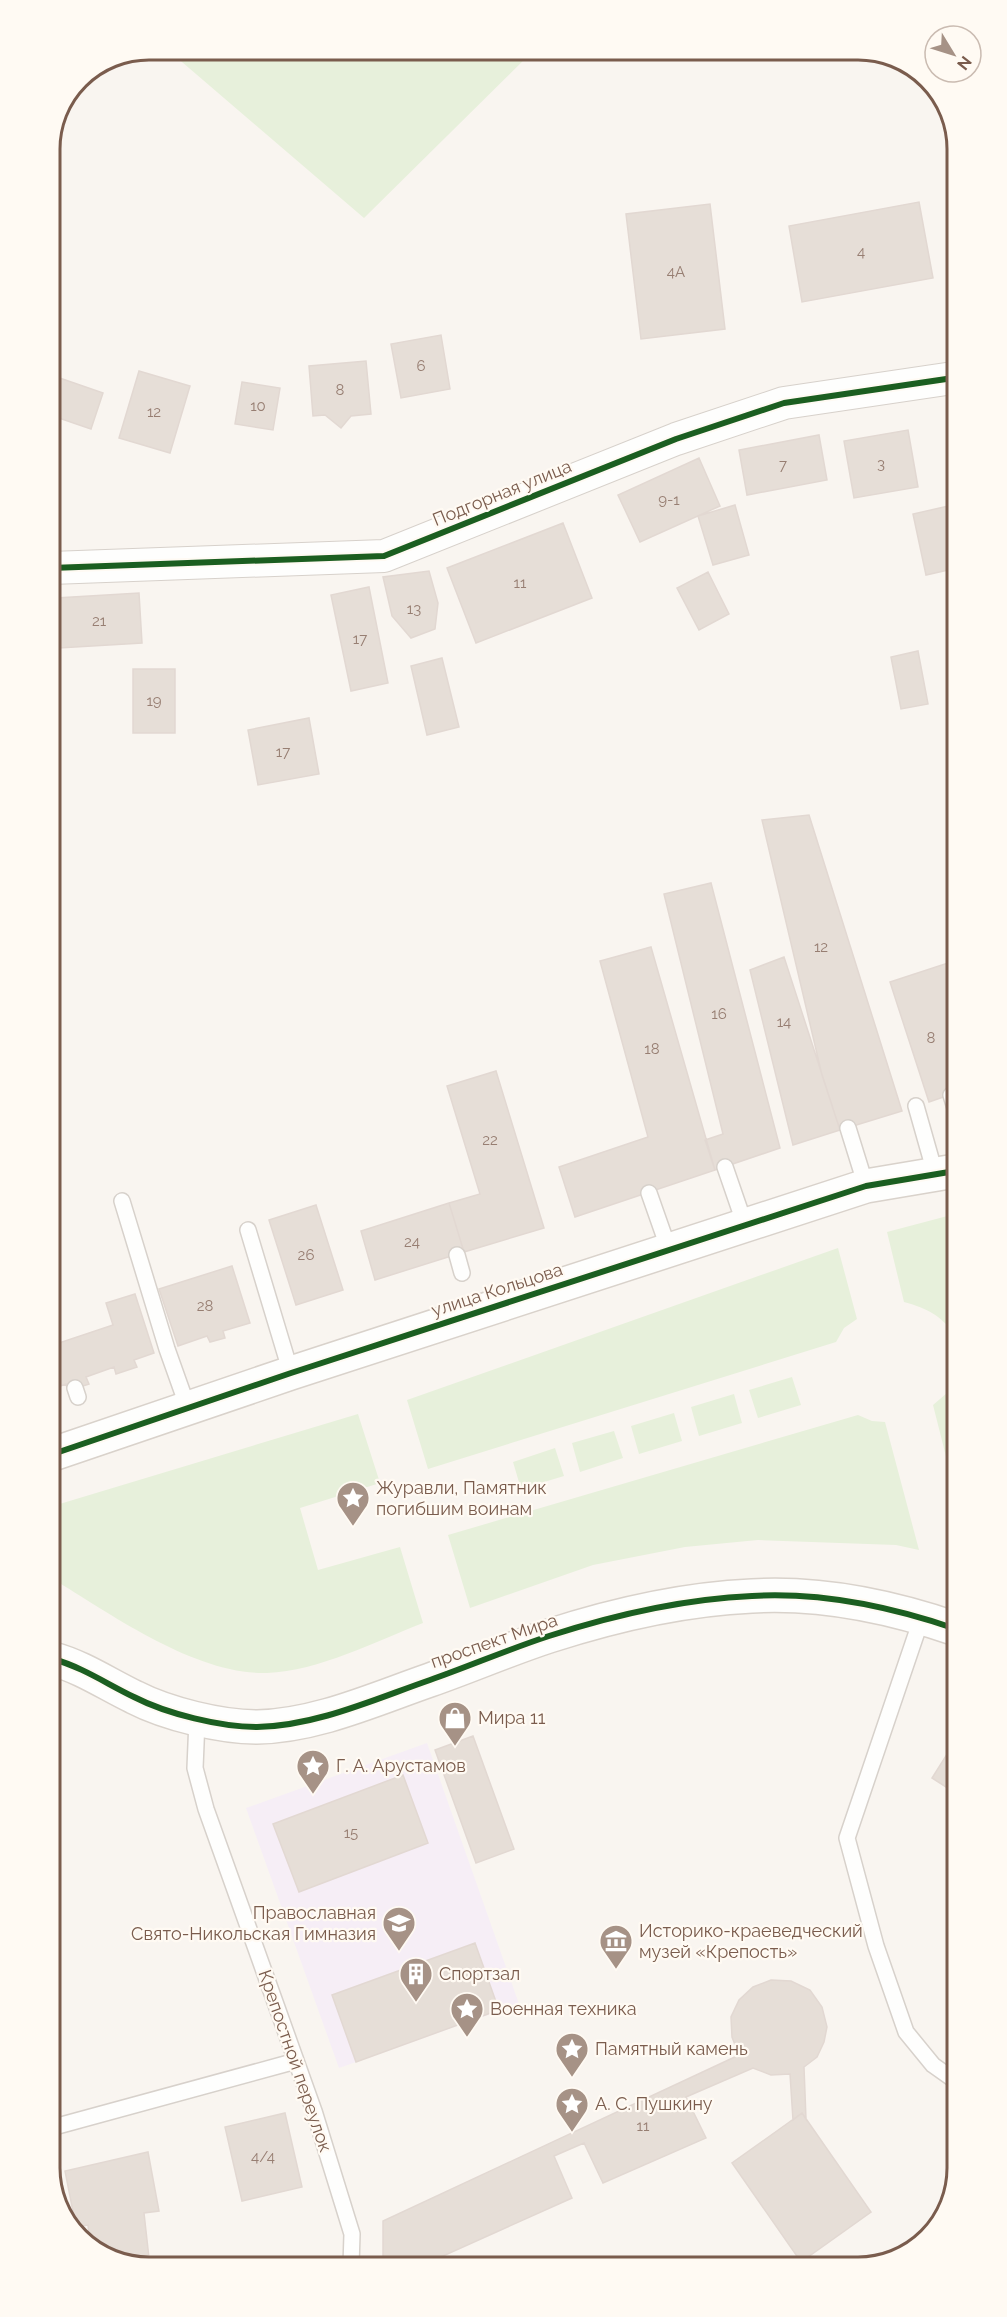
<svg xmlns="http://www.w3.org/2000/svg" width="1007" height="2317" font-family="Raleway,sans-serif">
	<rect width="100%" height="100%" fill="#f9f5f0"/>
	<!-- education -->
	<path fill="#f6eef6" d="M427,1743L519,2004L339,2068L246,1808Z"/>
	<!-- green -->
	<path fill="#e7f0db" d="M168,50H534L364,218Z
		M955,1214V1334C939,1315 929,1309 904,1302L887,1232Z
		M838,1248L857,1319L844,1328L836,1342L428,1469L407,1400Z
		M792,1377L801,1405L758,1418L749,1390Z
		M956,1381V1496L933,1405L947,1393Z
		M734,1394L742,1423L699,1436L691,1407Z
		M674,1413L682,1441L639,1454L631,1426Z
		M358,1414L380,1483L300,1508L318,1570L400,1547L423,1623C376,1641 319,1671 267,1673C196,1675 112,1615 53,1579V1506Z
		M858,1415L872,1421L885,1422L919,1550L896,1545L758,1540L685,1547L593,1565L470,1608L448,1535Z
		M614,1431L623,1458L580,1472L572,1443Z
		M555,1448L564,1476L521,1489L513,1462Z"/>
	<!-- building -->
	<path fill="#e6ded7" stroke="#e2d8d2" stroke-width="1.5" d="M919,202L933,278L802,302L789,226Z
		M710,204L725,329L641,339L626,214Z
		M441,335L450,389L401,398L391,344Z
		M366,361L371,414L351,416L341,428L325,415L313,416L309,366Z
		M139,371L190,386L170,453L119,438Z
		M51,375L103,393L91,429L50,415Z
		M242,382L280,388L273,430L235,424Z
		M908,430L918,487L854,498L844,441Z
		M819,435L827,480L747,495L739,450Z
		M699,458L720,506L640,542L618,495Z
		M735,505L749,555L713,565L698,516Z
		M953,505V569L926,575L913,514Z
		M563,523L592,598L476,643L447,568Z
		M429,571L438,603L435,629L411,638L392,616L383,577Z
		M708,572L729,614L699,630L677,588Z
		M369,587L388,683L351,691L331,595Z
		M139,593L142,643L59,648L56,598Z
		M918,651L928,704L901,709L891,657Z
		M442,658L459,727L427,735L411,666Z
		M133,669H175V733H133Z
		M309,718L319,774L258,785L248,730Z
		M809,815L902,1111L840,1130L822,1075L762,820Z
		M711,883L780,1148L715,1170L705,1140L723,1134L664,894Z
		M651,947L715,1170L575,1217L559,1167L648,1137L600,961Z
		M784,957L840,1130L793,1145L750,970Z
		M954,961L955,1093L929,1102L890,982Z
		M496,1071L544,1228L464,1252L449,1203L480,1194L447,1086Z
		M449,1203L464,1252L375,1280L361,1231Z
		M316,1205L343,1290L296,1305L269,1220Z
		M232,1266L250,1323L223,1331L225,1338L210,1342L207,1336L178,1346L159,1289Z
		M135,1294L154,1353L134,1360L137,1367L116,1374L114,1367L86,1377L89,1384L68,1391L66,1384L55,1388L53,1379V1345L113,1325L106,1303Z
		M473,1736L514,1849L476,1863L435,1750Z
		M956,1740L957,1794L932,1778Z
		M403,1775L428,1843L299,1892L273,1824Z
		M475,1943L499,2010L356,2062L332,1995Z
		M771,1980L791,1981L810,1990L822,2007L827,2027L824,2042L817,2057L804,2067L806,2119L802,2113L793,2120L790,2074L771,2075L753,2068L686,2097L706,2138L603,2183L584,2143L554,2156L572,2198L434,2260V2265L383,2266V2221L739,2055L732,2037L731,2017L739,2000L753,1987Z
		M285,2113L302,2187L242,2201L225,2127Z
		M802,2113L871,2212L801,2262L732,2163Z
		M148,2152L159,2211L144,2213L150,2267H142L90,2248L88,2225L76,2227L65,2171Z"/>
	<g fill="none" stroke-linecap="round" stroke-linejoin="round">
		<!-- lane casing -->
		<g stroke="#d7d1cb" stroke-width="18">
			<path id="lane" d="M951,1095L955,1108
				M916,1106L935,1173
				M848,1128L866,1186
				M725,1167L745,1225
				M649,1193L669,1250
				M122,1201L167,1349L188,1408
				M248,1230L291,1373
				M457,1255L462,1273
				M75,1388L78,1397
				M922,1617L847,1838L876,1946L906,2032L933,2065L957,2082
				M197,1720L195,1768L206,1809L314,2111L352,2234L351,2266
				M54,2127L296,2061"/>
		</g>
		<!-- street casing -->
		<g stroke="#d7d1cb" stroke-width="34">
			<path id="street" d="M51,568L384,556L676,439L784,403L953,378"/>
		</g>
		<!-- secondary casing -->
		<g stroke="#d9d2cb" stroke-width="36">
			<path id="secondary" d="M53,1454L291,1373L866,1186L955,1171
				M53,1659C82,1667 107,1684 134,1697C167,1714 221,1727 257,1727C316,1726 375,1699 430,1680C470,1666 509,1649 549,1636C614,1615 684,1599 752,1596C821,1592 892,1607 956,1629"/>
		</g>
		<!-- lane -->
		<use href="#lane" stroke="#fefefd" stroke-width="15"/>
		<!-- street -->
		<use href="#street" stroke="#fefefd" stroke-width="32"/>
		<!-- secondary -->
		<use href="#secondary" stroke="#fefefd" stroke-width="33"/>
		<!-- cycleway casing -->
		<g stroke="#fffaf3" stroke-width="10">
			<path id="cycleway" d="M51,568L384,556L676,439L784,403L953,378
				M53,1454L291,1373L866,1186L955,1171
				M53,1659C82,1667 107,1684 134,1697C167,1714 221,1727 257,1727C316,1726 375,1699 430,1680C470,1666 509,1649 549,1636C614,1615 684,1599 752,1596C821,1592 892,1607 956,1629"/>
		</g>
		<!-- cycleway -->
		<use href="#cycleway" stroke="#1b5e20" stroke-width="6"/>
	</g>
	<!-- icons -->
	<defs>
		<g id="sight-pin" transform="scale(1.725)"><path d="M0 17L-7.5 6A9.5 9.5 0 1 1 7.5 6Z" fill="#a69286" stroke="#fffaf3"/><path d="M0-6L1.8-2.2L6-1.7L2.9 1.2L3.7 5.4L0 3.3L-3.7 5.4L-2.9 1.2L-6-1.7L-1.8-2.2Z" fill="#fff"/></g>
		<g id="shop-pin" transform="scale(1.725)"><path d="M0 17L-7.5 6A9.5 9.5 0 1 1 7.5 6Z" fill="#a69286" stroke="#fffaf3"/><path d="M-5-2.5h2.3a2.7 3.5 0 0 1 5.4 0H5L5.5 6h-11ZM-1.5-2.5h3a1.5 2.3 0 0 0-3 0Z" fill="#fff"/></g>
		<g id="school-pin" transform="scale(1.725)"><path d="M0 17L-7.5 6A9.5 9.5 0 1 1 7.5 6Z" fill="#a69286" stroke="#fffaf3"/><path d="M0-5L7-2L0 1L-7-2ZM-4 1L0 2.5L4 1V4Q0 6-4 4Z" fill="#fff"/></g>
		<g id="museum-pin" transform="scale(1.725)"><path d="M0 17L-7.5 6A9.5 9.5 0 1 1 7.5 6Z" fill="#a69286" stroke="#fffaf3"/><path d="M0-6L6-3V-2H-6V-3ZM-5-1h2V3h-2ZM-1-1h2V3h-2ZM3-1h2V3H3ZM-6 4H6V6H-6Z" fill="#fff"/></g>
		<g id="building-pin" transform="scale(1.725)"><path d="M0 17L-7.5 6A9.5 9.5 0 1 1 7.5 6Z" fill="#a69286" stroke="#fffaf3"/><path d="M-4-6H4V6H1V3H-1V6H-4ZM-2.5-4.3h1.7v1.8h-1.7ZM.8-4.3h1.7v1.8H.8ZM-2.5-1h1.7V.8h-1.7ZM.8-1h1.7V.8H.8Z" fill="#fff"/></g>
	</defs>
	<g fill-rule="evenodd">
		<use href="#sight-pin" x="353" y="1498"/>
		<use href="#shop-pin" x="455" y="1718"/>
		<use href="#sight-pin" x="313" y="1766"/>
		<use href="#school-pin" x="399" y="1923"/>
		<use href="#museum-pin" x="616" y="1941"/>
		<use href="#building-pin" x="416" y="1974"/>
		<use href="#sight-pin" x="467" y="2009"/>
		<use href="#sight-pin" x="572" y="2049"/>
		<use href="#sight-pin" x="572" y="2104"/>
	</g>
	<g text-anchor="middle" stroke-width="4.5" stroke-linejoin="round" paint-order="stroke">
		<!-- number labels -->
		<g font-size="15" fill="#977e72">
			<text x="861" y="257">4</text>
			<text x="676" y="277">4А</text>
			<text x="421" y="371">6</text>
			<text x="340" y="395">8</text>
			<text x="258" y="411">10</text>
			<text x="154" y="417">12</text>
			<text x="881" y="469">3</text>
			<text x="783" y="470">7</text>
			<text x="669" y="505">9-1</text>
			<text x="520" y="588">11</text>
			<text x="414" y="614">13</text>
			<text x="99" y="626">21</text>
			<text x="360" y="644">17</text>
			<text x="154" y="706">19</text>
			<text x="283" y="757">17</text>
			<text x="821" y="952">12</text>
			<text x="719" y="1019">16</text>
			<text x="784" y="1027">14</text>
			<text x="931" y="1043">8</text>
			<text x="652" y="1054">18</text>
			<text x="490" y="1145">22</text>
			<text x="412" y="1247">24</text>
			<text x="306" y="1260">26</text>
			<text x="205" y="1311">28</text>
			<text x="351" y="1838">15</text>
			<text x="643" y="2131">11</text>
			<text x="263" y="2162">4/4</text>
		</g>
		<!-- street labels -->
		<g font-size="18" fill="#7a5c4d" stroke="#fffaf3">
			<text transform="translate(502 493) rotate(-22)" y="6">Подгорная улица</text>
			<text transform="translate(497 1290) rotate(-18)" y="6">улица Кольцова</text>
			<text transform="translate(494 1641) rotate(-19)" y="6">проспект Мира</text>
			<text transform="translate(295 2061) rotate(71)" y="6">Крепостной переулок</text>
		</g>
		<!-- poi labels -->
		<g font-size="18" fill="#7a5c4d" stroke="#fffaf3" text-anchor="start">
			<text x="376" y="1494">Журавли, Памятник<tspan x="376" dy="21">погибшим воинам</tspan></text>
			<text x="478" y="1724">Мира 11</text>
			<text x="336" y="1772">Г. А. Арустамов</text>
			<text x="376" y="1919" text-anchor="end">Православная<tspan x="376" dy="21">Свято-Никольская Гимназия</tspan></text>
			<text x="639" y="1937">Историко-краеведческий<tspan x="639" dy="21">музей «Крепость»</tspan></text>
			<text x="439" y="1980">Спортзал</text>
			<text x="490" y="2015">Военная техника</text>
			<text x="595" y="2055">Памятный камень</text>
			<text x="595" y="2110">А. С. Пушкину</text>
		</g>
	</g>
	<!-- crop -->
	<path d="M0 0H1007V2317H0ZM149 60H858A89 89 0 0 1 947 149V2168A89 89 0 0 1 858 2257H149A89 89 0 0 1 60 2168V149A89 89 0 0 1 149 60Z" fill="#fffaf3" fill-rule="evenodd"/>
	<path fill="none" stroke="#7a5c4d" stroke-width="3" d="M149 60H858A89 89 0 0 1 947 149V2168A89 89 0 0 1 858 2257H149A89 89 0 0 1 60 2168V149A89 89 0 0 1 149 60Z"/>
	<!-- north arrow -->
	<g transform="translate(953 54) rotate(128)"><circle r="28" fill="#fffaf3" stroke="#cabbb1" stroke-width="1.5"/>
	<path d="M0-4.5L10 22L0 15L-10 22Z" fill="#a69286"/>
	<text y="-9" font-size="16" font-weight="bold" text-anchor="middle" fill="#7a5c4d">N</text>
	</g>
</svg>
